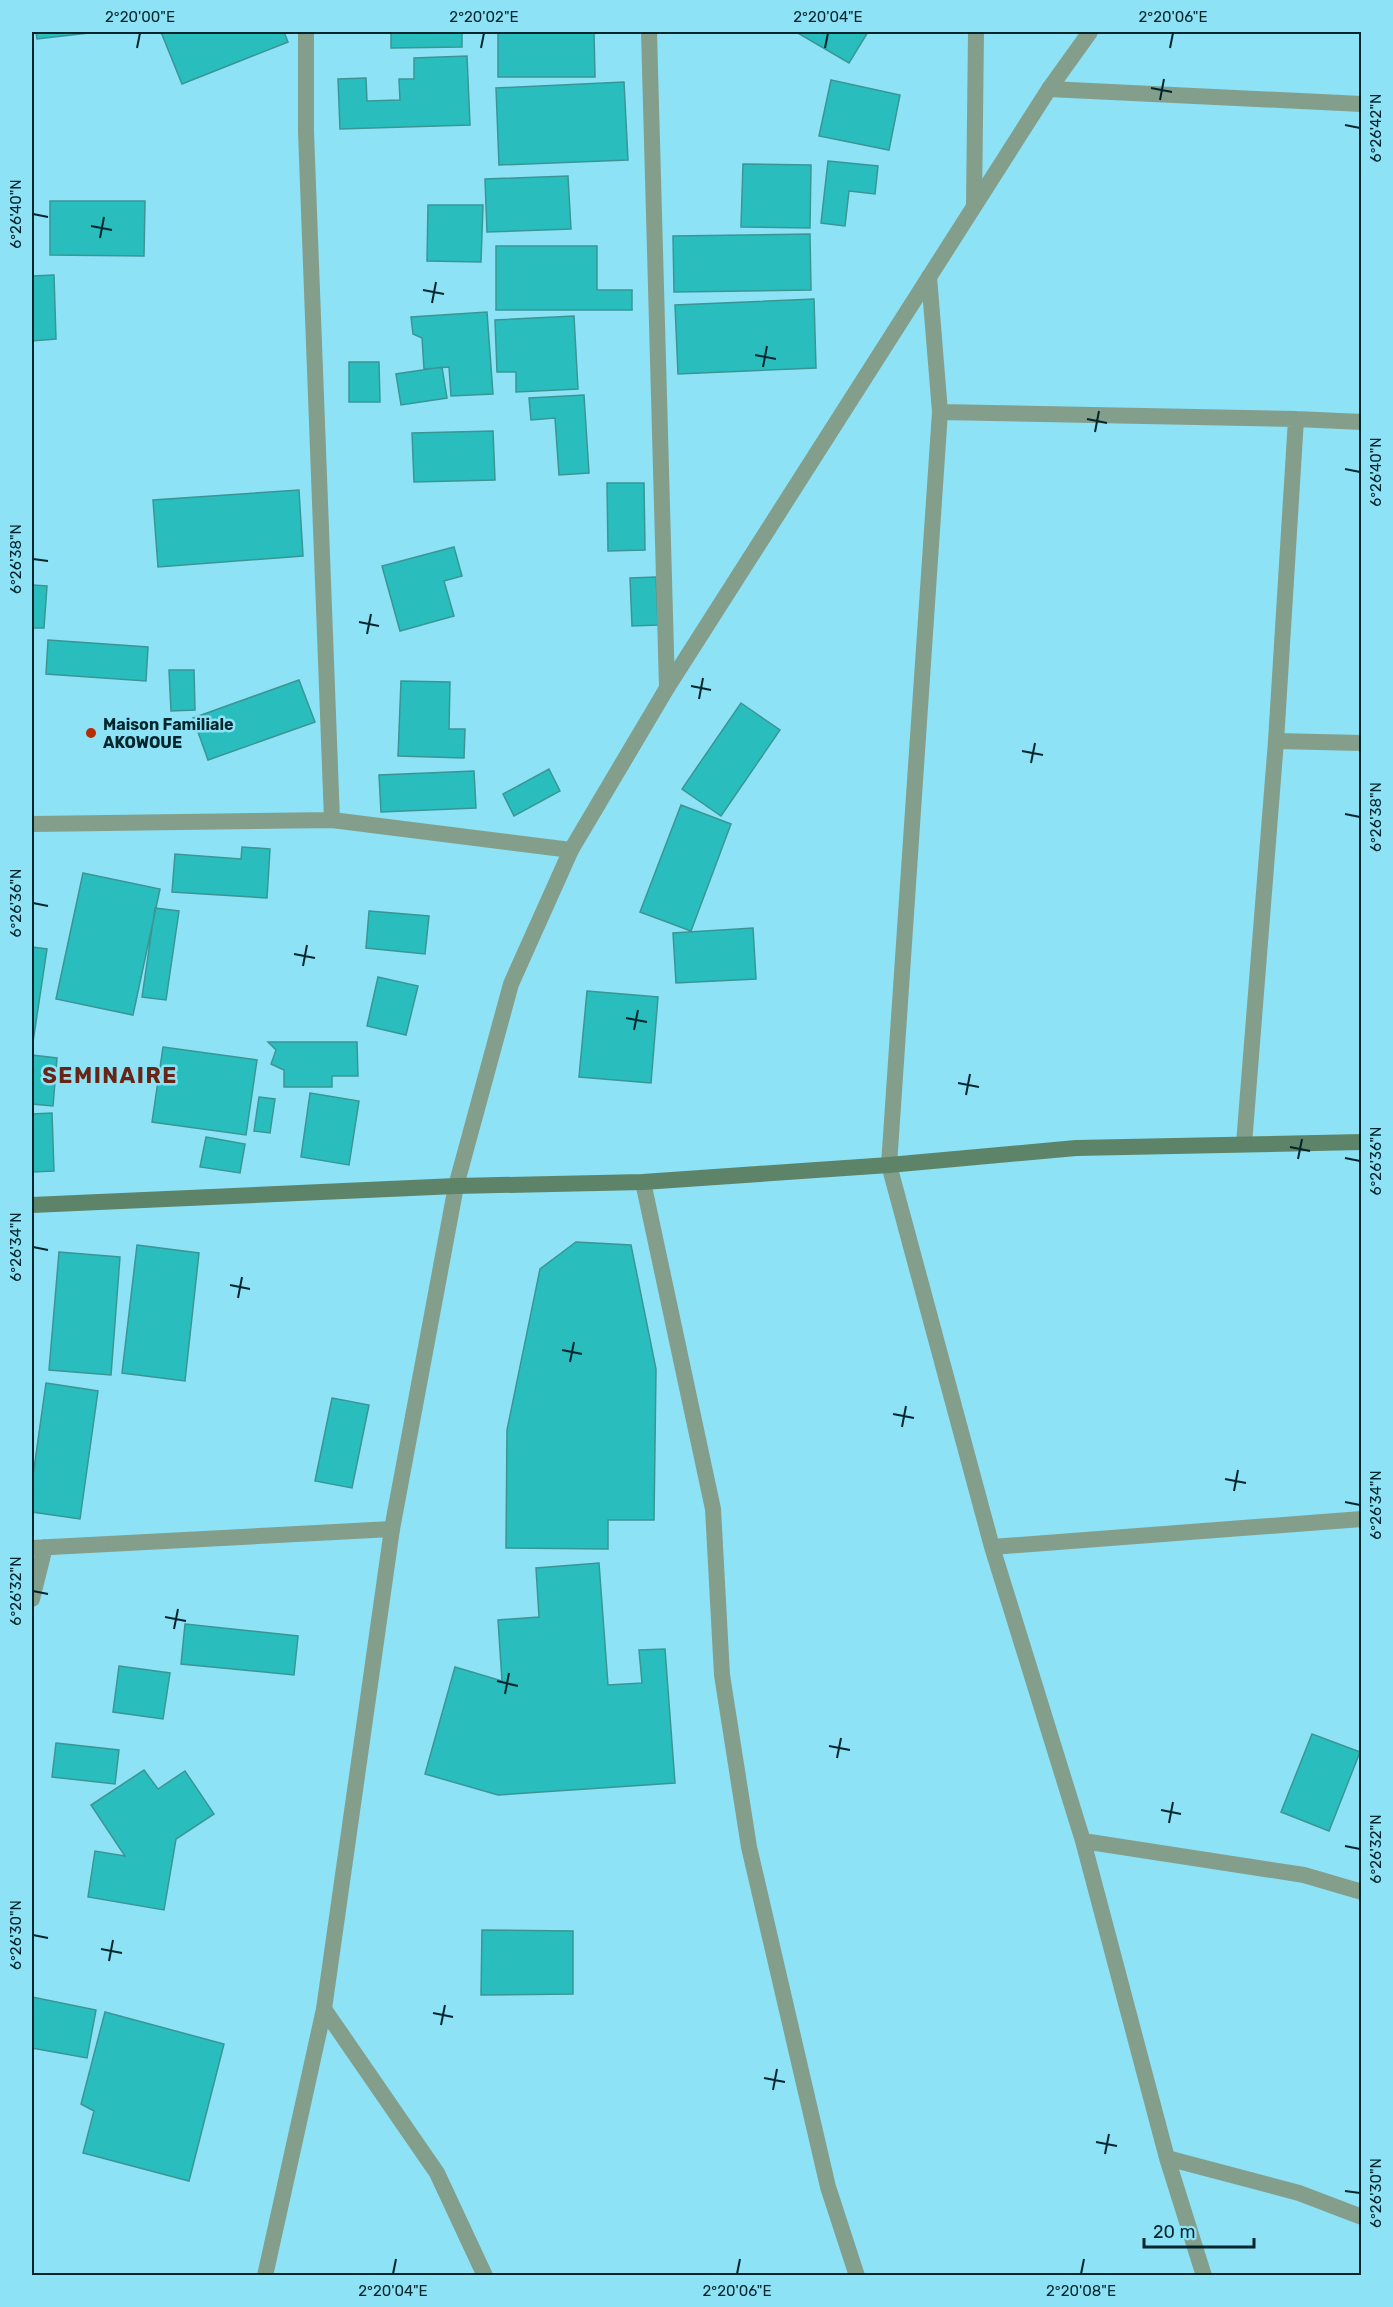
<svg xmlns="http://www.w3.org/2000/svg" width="1393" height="2307" font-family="Rubik,sans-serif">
	<rect width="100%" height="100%" fill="#8de2f6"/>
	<!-- building -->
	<path fill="#29bebd" stroke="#399695" stroke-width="1.5" d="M36,32H98L37,39Z
		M161,32H284L288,42L182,84Z
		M391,32H462V47L391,48Z
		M498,32H594L595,77H498Z
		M796,32H868L849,63Z
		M467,56L470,125L340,129L338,79L366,78L367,101L400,100L399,79H414V58Z
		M831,80L900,95L889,150L819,136Z
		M624,82L628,160L499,165L496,88Z
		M828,161L878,166L875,194L849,191L845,226L821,223Z
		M743,164L811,165L810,228L741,227Z
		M568,176L571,229L487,232L485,179Z
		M50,201H145L144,256L50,255Z
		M428,205H483L481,262L427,261Z
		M810,234L811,290L674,292L673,236Z
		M496,246H597V290H632V310H496Z
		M54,275L56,339L32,341V276Z
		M814,299L816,368L678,374L675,305Z
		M487,312L493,394L451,396L449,367L424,369L422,338L413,334L411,317Z
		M574,316L578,389L516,392V372H497L495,320Z
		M349,362H379L380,402H349Z
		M442,367L447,398L401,405L396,374Z
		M584,395L589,473L559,475L555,418L531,420L529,398Z
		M493,431L495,480L414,482L412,433Z
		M607,483H644L645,550L608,551Z
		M299,490L303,556L158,567L153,500Z
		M454,547L462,576L444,581L454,616L400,631L382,566Z
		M656,577L658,625L632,626L630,578Z
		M32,585L47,586L44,628H32Z
		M48,640L148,647L146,681L46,674Z
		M169,670H194L195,710L171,711Z
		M299,680L315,722L208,760L193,718Z
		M401,681L450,682L449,729H465L464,758L398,756Z
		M741,703L780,730L721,816L682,789Z
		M549,769L560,791L514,816L503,794Z
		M474,771L476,808L381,812L379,775Z
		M681,805L731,824L691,931L640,912Z
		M242,847L270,849L267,898L172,892L175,854L241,859Z
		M83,873L160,889L133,1015L56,999Z
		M155,908L179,911L166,1000L142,997Z
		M369,911L429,916L425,954L366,948Z
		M753,928L756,979L676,983L673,933Z
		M32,947L47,949L33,1042H32Z
		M378,977L418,986L406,1035L367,1026Z
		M587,991L658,997L651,1083L579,1077Z
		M268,1042H357L358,1076H332V1087H284V1070L271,1064L276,1050Z
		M163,1047L257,1060L246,1135L152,1122Z
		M32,1055L57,1058L53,1106L32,1104Z
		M310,1093L359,1101L349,1165L301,1157Z
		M259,1097L275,1099L270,1133L254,1131Z
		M52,1113L54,1171L32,1172V1114Z
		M206,1137L245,1144L240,1173L200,1167Z
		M576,1242L631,1245L656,1369L654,1520H608V1549L506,1548L507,1430L540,1269Z
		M137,1245L199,1253L185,1381L122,1373Z
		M59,1252L120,1257L111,1375L49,1370Z
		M46,1383L98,1391L80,1519L32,1512V1483Z
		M332,1398L369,1405L352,1488L315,1481Z
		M599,1563L608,1685L642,1683L639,1650L665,1649L675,1783L498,1795L425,1774L455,1667L502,1681L498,1620L539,1617L536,1568Z
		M185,1624L298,1636L294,1675L181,1664Z
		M119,1666L170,1673L163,1719L113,1712Z
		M1312,1734L1360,1752L1329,1831L1281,1812Z
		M56,1743L119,1750L115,1784L52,1777Z
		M144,1770L158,1789L185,1771L214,1814L176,1839L164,1910L88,1897L95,1851L125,1856L91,1805Z
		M482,1930L573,1931V1994L481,1995Z
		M32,1997L96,2010L87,2058L32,2048Z
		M105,2012L224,2044L189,2181L83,2153L94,2111L81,2104Z"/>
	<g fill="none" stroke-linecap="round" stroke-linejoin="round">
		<!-- minor -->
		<path stroke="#849e8c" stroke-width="16" d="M306,32V132L332,820
			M649,32L667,688
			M1049,89L1362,104
			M974,206L976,32
			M929,277L940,412L889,1165L992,1547L1083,1841L1167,2158L1204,2276
			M940,412L1296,419L1362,422
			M1276,741L1362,743
			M32,824L332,820L571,850
			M1244,1144L1276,741L1296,419
			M643,1182L713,1509L722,1675L749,1847L828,2187L857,2276
			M992,1547L1362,1519
			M32,1548L392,1529
			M32,1599L45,1547
			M1083,1841L1304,1875L1362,1892
			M324,2009L437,2173L485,2276
			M1167,2158L1299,2193L1362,2217"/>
		<!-- tertiary -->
		<path stroke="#849e8c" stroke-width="16" d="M265,2276L324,2009L392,1529L456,1186L511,984L571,850L667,688L1049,89L1090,32"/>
		<!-- secondary -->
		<path stroke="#5d8469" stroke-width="16" d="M32,1205L456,1186L643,1182L889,1165L1076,1148L1362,1142"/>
	</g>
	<!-- ticks -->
	<path fill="none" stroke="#00262d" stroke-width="2" d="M137,48L140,33M481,48L484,33M825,48L828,33M1170,48L1173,33M1151,88L1172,92M1160,100L1164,79M1345,125L1360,128M33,214L48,217M91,226L112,230M100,238L104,217M423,290L444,294M432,303L436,282M755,355L776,359M763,367L767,346M1087,419L1107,423M1095,432L1099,411M1345,469L1360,472M33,559L48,561M359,622L379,626M367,634L371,614M691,686L711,690M699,699L703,678M1022,751L1043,755M1031,763L1035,743M1345,814L1360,817M33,903L48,906M294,954L315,958M303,966L307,945M626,1018L647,1022M634,1030L638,1010M958,1083L979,1087M966,1095L970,1074M1290,1147L1310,1151M1345,1158L1360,1161M1298,1159L1302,1139M33,1247L48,1250M230,1285L250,1289M238,1298L242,1277M562,1350L582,1354M570,1362L574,1342M893,1414L914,1418M902,1427L906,1406M1225,1479L1246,1483M1234,1491L1238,1470M1345,1502L1360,1505M33,1591L48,1594M165,1617L186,1621M174,1629L178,1609M497,1681L518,1686M505,1694L509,1673M829,1746L850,1750M837,1758L841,1738M1161,1810L1181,1814M1169,1823L1173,1802M1345,1846L1360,1849M33,1935L48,1938M101,1949L122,1953M109,1961L113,1940M433,2013L453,2017M441,2025L445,2005M764,2078L785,2082M773,2090L777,2069M1096,2142L1117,2146M1105,2154L1109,2134M1345,2191L1360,2193M393,2274L396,2259M737,2274L740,2259M1081,2274L1084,2259"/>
	<!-- markers -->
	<circle fill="#b62c04" stroke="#8de2f6" stroke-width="2" cx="91" cy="733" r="6"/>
	<g text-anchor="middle" stroke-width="5" stroke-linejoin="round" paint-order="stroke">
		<!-- poi labels -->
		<g font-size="16" font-weight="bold" fill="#00262d" stroke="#8de2f6" text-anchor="start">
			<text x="103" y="730">Maison Familiale<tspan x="103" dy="18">AKOWOUE</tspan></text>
		</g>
		<!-- district labels -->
		<g font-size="22" font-weight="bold" letter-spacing="1.5" fill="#682516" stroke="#8de2f6">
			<text x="110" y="1083">SEMINAIRE</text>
		</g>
	</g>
	<!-- border -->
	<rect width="1393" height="2307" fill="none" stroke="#8de2f6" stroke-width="66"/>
	<!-- scale -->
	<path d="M1144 2238v9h110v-9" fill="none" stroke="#00262d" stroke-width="3"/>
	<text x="1153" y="2238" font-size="18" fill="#00262d" stroke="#8de2f6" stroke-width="4.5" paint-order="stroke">20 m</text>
	<rect x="33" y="33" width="1327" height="2241" fill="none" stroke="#00262d" stroke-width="2"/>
	<g font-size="15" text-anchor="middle" fill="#00262d">
		<text x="140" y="22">2°20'00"E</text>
		<text x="484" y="22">2°20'02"E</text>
		<text x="828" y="22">2°20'04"E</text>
		<text x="1173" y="22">2°20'06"E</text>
		<text transform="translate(1376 128) rotate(-90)" y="5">6°26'42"N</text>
		<text transform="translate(16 214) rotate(-90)" y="5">6°26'40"N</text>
		<text transform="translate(1376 472) rotate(-90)" y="5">6°26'40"N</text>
		<text transform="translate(16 559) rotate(-90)" y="5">6°26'38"N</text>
		<text transform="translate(1376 817) rotate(-90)" y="5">6°26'38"N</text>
		<text transform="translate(16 903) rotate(-90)" y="5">6°26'36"N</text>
		<text transform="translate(1376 1161) rotate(-90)" y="5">6°26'36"N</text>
		<text transform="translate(16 1247) rotate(-90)" y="5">6°26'34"N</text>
		<text transform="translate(1376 1505) rotate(-90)" y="5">6°26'34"N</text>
		<text transform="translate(16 1591) rotate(-90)" y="5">6°26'32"N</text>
		<text transform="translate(1376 1849) rotate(-90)" y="5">6°26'32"N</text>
		<text transform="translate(16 1935) rotate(-90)" y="5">6°26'30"N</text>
		<text transform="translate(1376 2193) rotate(-90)" y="5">6°26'30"N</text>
		<text x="393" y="2296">2°20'04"E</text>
		<text x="737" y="2296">2°20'06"E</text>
		<text x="1081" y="2296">2°20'08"E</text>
	</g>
</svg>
